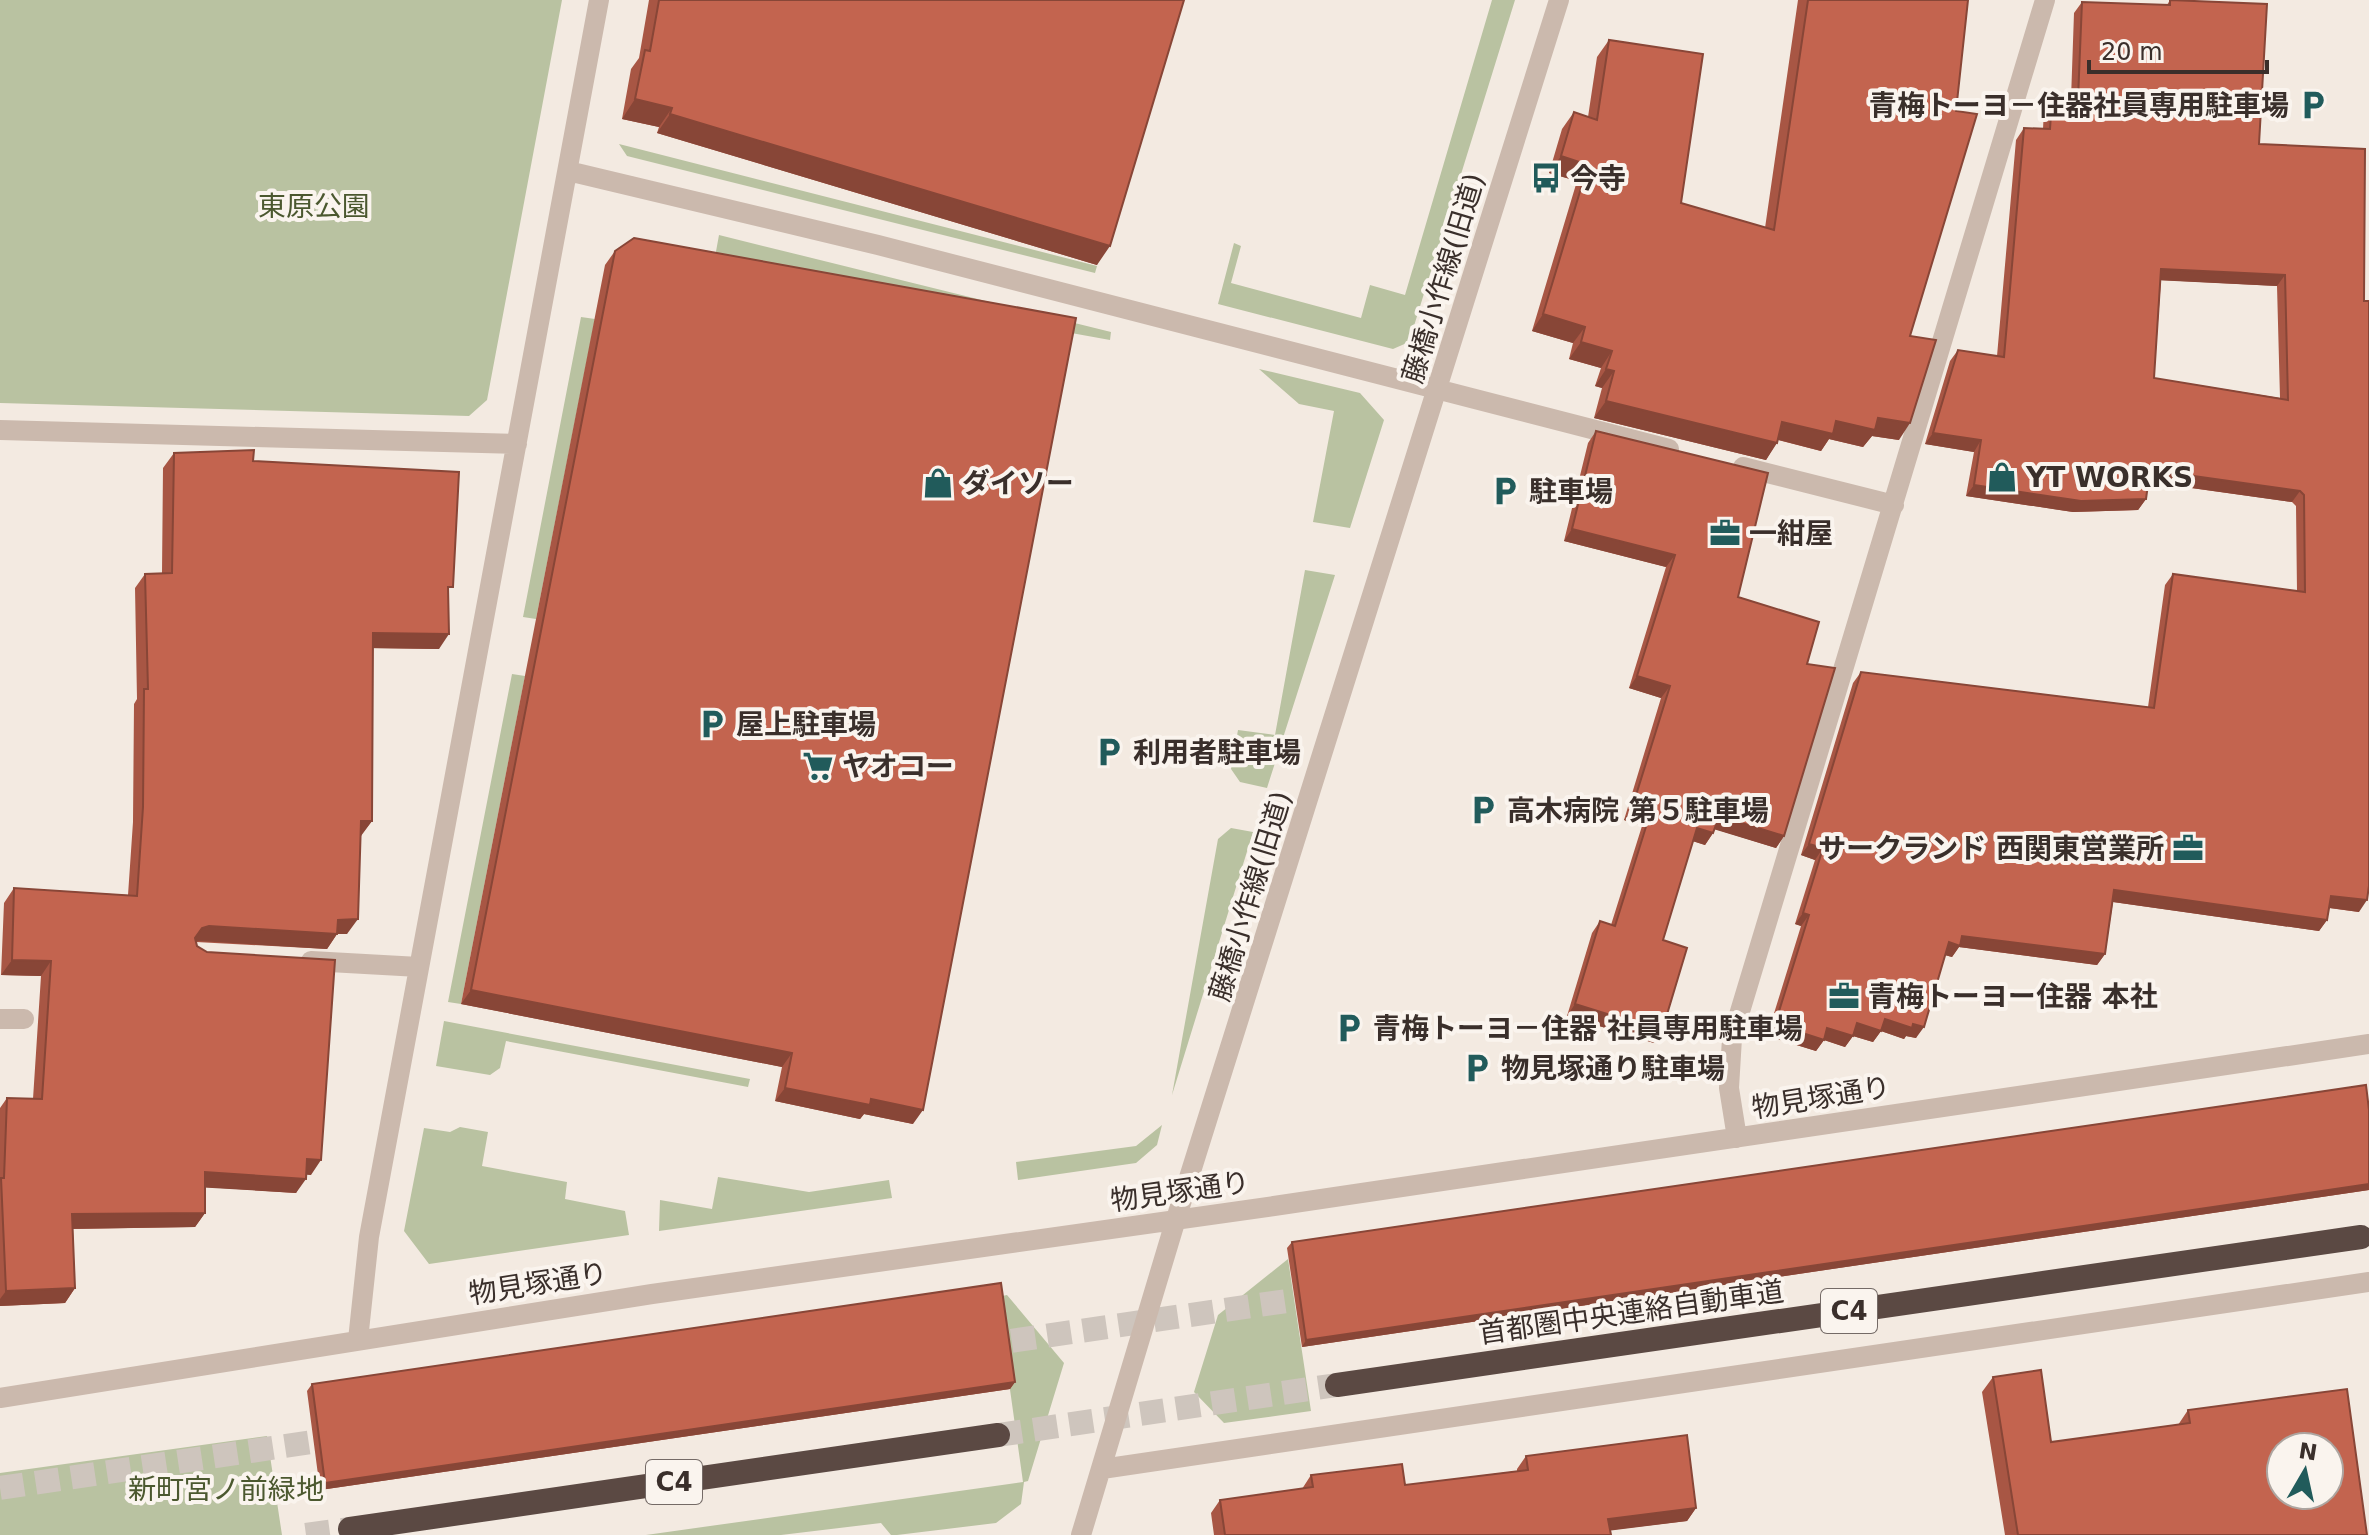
<svg xmlns="http://www.w3.org/2000/svg" width="2369" height="1535" font-family="'DejaVu Sans','Noto Sans JP',sans-serif">
	<rect width="100%" height="100%" fill="#f3eae1"/>
	<!-- green -->
	<path fill="#b9c2a1" d="M0,0H562L487,400L469,416L0,403Z
		M1492,0H1515L1409,342L1393,349L1218,304L1234,243L1241,246L1231,283L1361,318L1370,285L1405,295Z
		M619,144L1097,266L1095,273L627,156Z
		M719,235L1111,332L1110,340L713,268Z
		M581,317L595,319L536,619L523,617Z
		M1259,369L1360,393L1384,420L1350,528L1313,522L1334,411L1299,404Z
		M1305,570L1335,575L1267,788L1240,782L1231,769L1238,730L1275,735Z
		M512,674L525,676L461,1004L448,1002Z
		M1231,828L1253,832L1172,1095L1218,839Z
		M444,1021L750,1079L748,1087L506,1041L500,1068L490,1075L436,1066Z
		M1162,1125L1157,1145L1136,1163L1018,1180L1016,1162L1136,1146Z
		M460,1127L488,1132L482,1166L567,1182L565,1199L625,1211L629,1235L429,1264L404,1231L424,1128L450,1132Z
		M718,1177L809,1192L889,1180L892,1198L659,1231L660,1200L712,1209Z
		M1288,1259L1311,1411L1224,1423L1194,1392L1218,1315Z
		M1007,1295L1064,1363L1028,1481L1024,1482L1021,1504L996,1523L897,1535H891L881,1523L781,1535H646L1023,1482L997,1297Z
		M267,1436L282,1535H0V1473Z"/>
	<g fill="none" stroke-linecap="round" stroke-linejoin="round">
		<!-- highway-tunnel -->
		<path stroke="#cec5bd" stroke-width="24" stroke-dasharray="24 12" stroke-linecap="butt" d="M976,1346L1328,1295
			M998,1435L1337,1385
			M0,1488L346,1437
			M306,1535L350,1529"/>
		<!-- minor -->
		<path stroke="#cbb9ad" stroke-width="20" d="M568,171L878,245L1669,449
			M0,430L517,444
			M1743,467L1894,505
			M311,961L419,967
			M0,1019H24
			M1737,1138L1729,1088L1732,1038L2045,0
			M358,1340L369,1237L599,0
			M0,1398L652,1294L1274,1206L2369,1044
			M1102,1469L2369,1282
			M1081,1535L1176,1219L1559,0"/>
		<!-- highway -->
		<path stroke="#5b4943" stroke-width="24" d="M1337,1385L2361,1237
			M350,1529L998,1435"/>
	</g>
	<!-- wall -->
	<path fill="#a85644" fill-rule="evenodd" d="M649,0H1184L1097,265L657,133L659,127L622,119L631,69L639,58Z
		M1798,0H1968L1910,336L1899,440L1872,436L1863,447L1829,439L1821,451L1778,440L1766,460L1594,418L1602,388L1595,386L1601,368L1569,359L1573,343L1532,331L1577,181L1549,173L1562,129L1574,112L1588,117L1597,57L1609,40L1681,203L1765,228Z
		M2170,0L2259,144L2365,149L2359,912L2329,908L2327,920L2319,931L2113,902L2105,954L2097,965L1959,947L1952,957L1945,955L1916,1038L1906,1036L1904,1039L1881,1031L1873,1042L1853,1036L1845,1047L1824,1040L1816,1051L1767,1036L1801,926L1795,924L1815,860L1801,855L1853,683L1861,672L2148,707L2165,585L2173,574L2297,591L2296,506L2292,502L2148,482L2146,499L2138,510L2073,512L1966,496L1974,452L1925,444L1950,361L1958,350L1997,356L2016,140L2024,128L2043,129L2044,109L2052,98L2071,99L2074,13L2082,2L2167,5ZM2161,280L2277,286L2280,398L2154,378Z
		M615,251L913,1124L864,1114L860,1119L775,1101L782,1067L461,1004L605,265Z
		M1596,431L1738,597L1807,664L1784,836L1776,848L1715,829L1713,833L1705,845L1693,841L1663,940L1654,1043L1567,1016L1592,933L1600,921L1611,925L1642,826L1624,820L1661,698L1629,688L1666,567L1564,541L1588,443Z
		M174,453L253,461L448,594L439,649L373,648L372,821L360,836L347,934H337L327,949L196,942L197,946L311,1175L306,1174L296,1193L205,1187V1213L195,1227L73,1229L75,1288L65,1303L0,1306V1108L7,1098L33,1099L41,976L1,975L4,903L14,888L128,895L133,822L134,704L137,699L135,588L145,574L162,573L163,468Z
		M2369,1110V1190L1302,1347L1287,1248L1292,1242Z
		M1993,1377L2051,1442L2178,1425L2188,1410L2367,1535H2005L1982,1392Z
		M1015,1382L1010,1389L320,1490L307,1391L312,1384Z
		M1526,1456L1696,1508L1687,1521L1610,1530L1611,1535H1214L1211,1513L1220,1500L1302,1489L1311,1475L1405,1485L1517,1471V1469Z"/>
	<!-- shaded-wall -->
	<path fill="#884637" d="M635,99L672,108L659,127L622,119Z
		M670,114L1110,246L1097,265L657,133Z
		M1561,156L1588,165L1577,181L1549,173Z
		M2161,269L2285,275L2277,286L2154,280Z
		M1543,314L1585,327L1573,343L1532,331Z
		M1581,342L1612,351L1601,368L1569,359Z
		M1606,369L1614,371L1602,388L1595,386Z
		M1606,401L1777,443L1766,460L1594,418Z
		M1878,418L1910,423L1899,440L1872,436L1863,447L1829,439L1821,451L1771,438L1782,422L1836,421Z
		M1933,433L1981,440L1974,452L1925,444Z
		M2150,470L2300,491L2292,502L2142,481Z
		M1974,485L2146,499L2138,510L2073,512L1966,496Z
		M1572,529L1675,555L1666,567L1564,541Z
		M373,633L449,634L439,649L363,648Z
		M1637,676L1670,686L1661,698L1629,688Z
		M1632,808L1650,814L1642,826L1624,820Z
		M1719,816L1784,836L1776,848L1710,828Z
		M361,821H372L361,836H351Z
		M1697,828L1713,833L1705,845L1689,840Z
		M1809,844L1823,848L1815,860L1801,855Z
		M2114,890L2327,920L2319,931L2106,901Z
		M2331,896L2367,900L2359,912L2323,907Z
		M1803,913L1809,915L1801,926L1795,924Z
		M358,919L347,934H337L327,949L199,941L192,943L202,928L209,926Z
		M1962,936L2105,954L2097,965L1959,947L1952,957L1941,954L1949,942Z
		M12,960L51,961L41,976L1,975Z
		M471,990L792,1053L782,1067L461,1004Z
		M1575,1004L1662,1031L1654,1043L1567,1016Z
		M1885,1019L1924,1027L1916,1038L1906,1036L1904,1039L1881,1031L1873,1042L1853,1036L1845,1047L1824,1040L1816,1051L1767,1036L1775,1024L1827,1028Z
		M785,1088L871,1099L923,1110L913,1124L864,1114L860,1119L775,1101Z
		M307,1159L321,1160L311,1175L297,1174Z
		M205,1172L306,1179L296,1193L195,1187Z
		M2369,1184V1190L1302,1347L1306,1340Z
		M205,1213L195,1227L62,1229L72,1214Z
		M75,1288L65,1303L0,1306V1299L6,1291Z
		M1015,1382L1010,1389L320,1490L325,1483Z
		M1696,1508L1687,1521L1599,1532L1608,1519Z"/>
	<!-- building -->
	<path fill="#c3644f" stroke="#884637" stroke-width="2" fill-rule="evenodd" d="M659,0H1184L1110,246L670,114L672,108L635,99L645,50L650,51Z
		M1808,0H1968L1956,111L1977,114L1910,336L1936,340L1910,423L1878,418L1875,430L1836,421L1833,434L1782,422L1777,443L1606,401L1614,371L1606,369L1612,351L1581,342L1585,327L1543,314L1588,165L1561,156L1574,112L1597,120L1609,40L1703,54L1681,203L1774,230Z
		M2170,0L2267,4L2259,144L2365,149L2364,301H2369V886L2367,900L2331,896L2327,920L2114,890L2105,954L1962,936L1960,946L1949,942L1924,1027L1913,1024L1912,1028L1885,1019L1881,1031L1857,1023L1853,1036L1827,1028L1824,1040L1775,1024L1809,915L1803,913L1823,848L1809,844L1861,672L2154,708L2173,574L2305,592L2304,495L2300,491L2150,470L2146,499L2081,501L1974,485L1981,440L1933,433L1958,350L2004,357L2024,128L2050,129L2052,98L2078,99L2082,2L2170,5ZM2161,269L2285,275L2288,400L2154,378Z
		M634,238L1076,318L923,1110L871,1099L870,1105L785,1088L792,1053L471,990L615,251Z
		M1596,431L1768,473L1738,597L1819,622L1807,664L1835,668L1784,836L1719,816L1713,833L1697,828L1663,940L1687,948L1662,1031L1575,1004L1600,921L1615,926L1650,814L1632,808L1670,686L1637,676L1675,555L1572,529Z
		M254,450L253,461L459,472L453,587H448L449,634L373,633L372,821H361L358,919L338,920L337,934L209,926L202,928L195,938L197,946L207,952L335,960L321,1160L307,1159L306,1179L205,1172V1213L72,1214L75,1288L6,1291L1,1178H4L7,1098L42,1099L51,961L12,960L14,888L137,896L143,807L144,689H148L145,574L172,573L174,453Z
		M2366,1085L2369,1110V1184L1306,1340L1292,1242Z
		M1001,1283L1015,1382L325,1483L312,1384Z
		M2041,1370L2051,1442L2190,1423L2188,1410L2347,1389L2367,1535H2018L1993,1377ZM2281,1447H2329V1495H2281Z
		M1687,1435L1696,1508L1608,1519L1611,1535H1225L1220,1500L1313,1487L1311,1475L1402,1464L1405,1485L1528,1470L1526,1456Z"/>
	<!-- icons -->
	<defs>
		<g id="parking-bare" transform="scale(2.4)"><path d="M-3.5-5.5H1a3.5 3.5 0 0 1 0 7H-1V5.5H-3.5ZM-1-3.4V-.6H.8a1.4 1.4 0 0 0 0-2.8Z" fill="#215b5b" stroke="#faf4ee" stroke-width="2.5" paint-order="stroke"/></g>
		<g id="bus-bare" transform="scale(2.4)"><path d="M-5-6H5V4H4V6H2V4H-2V6H-4V4H-5ZM-3.5-4V0h7V-4ZM-3.5 1.2v1.5H-2V1.2ZM2 1.2v1.5H3.5V1.2Z" fill="#215b5b" stroke="#faf4ee" stroke-width="2.5" paint-order="stroke"/></g>
		<g id="shop-bare" transform="scale(2.4)"><path d="M-5-2.5h2.3a2.7 3.5 0 0 1 5.4 0H5L5.5 6h-11ZM-1.5-2.5h3a1.5 2.3 0 0 0-3 0Z" fill="#215b5b" stroke="#faf4ee" stroke-width="2.5" paint-order="stroke"/></g>
		<g id="office-bare" transform="scale(2.4)"><path d="M-6-3h4V-5.5h4V-3h4V5H-6ZM-1-4.5V-3h2v-1.5ZM-6 0V1H6V0Z" fill="#215b5b" stroke="#faf4ee" stroke-width="2.5" paint-order="stroke"/></g>
		<g id="supermarket-bare" transform="scale(2.4)"><path d="M-6-5.5h2.5l.6 2H6L4.5 2H-2.5L-4.4-4H-6ZM-1.5 3.2a1.3 1.3 0 1 0 .1 0ZM3 3.2a1.3 1.3 0 1 0 .1 0Z" fill="#215b5b" stroke="#faf4ee" stroke-width="2.5" paint-order="stroke"/></g>
	</defs>
	<g fill-rule="evenodd">
		<use href="#parking-bare" x="2313" y="105"/>
		<use href="#bus-bare" x="1546" y="178"/>
		<use href="#shop-bare" x="2002" y="477"/>
		<use href="#shop-bare" x="938" y="483"/>
		<use href="#parking-bare" x="1505" y="491"/>
		<use href="#office-bare" x="1725" y="533"/>
		<use href="#parking-bare" x="712" y="724"/>
		<use href="#parking-bare" x="1109" y="752"/>
		<use href="#supermarket-bare" x="818" y="766"/>
		<use href="#parking-bare" x="1483" y="810"/>
		<use href="#office-bare" x="2188" y="848"/>
		<use href="#office-bare" x="1844" y="996"/>
		<use href="#parking-bare" x="1349" y="1028"/>
		<use href="#parking-bare" x="1477" y="1068"/>
	</g>
	<g text-anchor="middle" stroke-width="8" stroke-linejoin="round" paint-order="stroke">
		<!-- shield labels -->
		<g fill="#faf4ee" stroke="#746a66" stroke-width="2">
			<rect x="1821" y="1289" width="56" height="44" rx="6"/>
			<rect x="646" y="1460" width="56" height="44" rx="6"/>
		</g>
		<g font-size="26" font-weight="bold" fill="#3a2f2b">
			<text x="1849" y="1320">C4</text>
			<text x="674" y="1491">C4</text>
		</g>
		<!-- poi labels -->
		<g font-size="28" font-weight="bold" fill="#3a2f2b" stroke="#faf4ee" text-anchor="start">
			<text x="2289" y="115" text-anchor="end">青梅トーヨ－住器社員専用駐車場</text>
			<text x="1570" y="188">今寺</text>
			<text x="2026" y="487">YT WORKS</text>
			<text x="962" y="493">ダイソー</text>
			<text x="1529" y="501">駐車場</text>
			<text x="1749" y="543">一紺屋</text>
			<text x="736" y="734">屋上駐車場</text>
			<text x="1133" y="762">利用者駐車場</text>
			<text x="842" y="776">ヤオコー</text>
			<text x="1507" y="820">高木病院 第５駐車場</text>
			<text x="2164" y="858" text-anchor="end">サークランド 西関東営業所</text>
			<text x="1868" y="1006">青梅トーヨー住器 本社</text>
			<text x="1373" y="1038">青梅トーヨ－住器 社員専用駐車場</text>
			<text x="1501" y="1078">物見塚通り駐車場</text>
		</g>
		<!-- park labels -->
		<g font-size="28" fill="#4b582f" stroke="#faf4ee">
			<text x="314" y="216">東原公園</text>
			<text x="226" y="1499">新町宮ノ前緑地</text>
		</g>
		<!-- street labels -->
		<g font-size="28" fill="#3a2f2b" stroke="#faf4ee">
			<text transform="translate(1443 278) rotate(-73)" y="10">藤橋小作線(旧道)</text>
			<text transform="translate(1250 896) rotate(-73)" y="10">藤橋小作線(旧道)</text>
			<text transform="translate(1821 1097) rotate(-9)" y="10">物見塚通り</text>
			<text transform="translate(1180 1191) rotate(-8)" y="10">物見塚通り</text>
			<text transform="translate(538 1283) rotate(-9)" y="10">物見塚通り</text>
			<text transform="translate(1631 1312) rotate(-8)" y="10">首都圏中央連絡自動車道</text>
		</g>
	</g>
	<!-- north arrow -->
	<g transform="translate(2305 1471) rotate(9)"><circle r="38" fill="#faf4ee" stroke="#ada5a0" stroke-width="2"/>
	<path d="M0-6L14 30L0 20L-14 30Z" fill="#215b5b"/>
	<text y="-12" font-size="22" font-weight="bold" text-anchor="middle" fill="#3a2f2b">N</text>
	</g>
	<!-- scale -->
	<path d="M2089 60v12h178v-12" fill="none" stroke="#3a2f2b" stroke-width="4"/>
	<text x="2101" y="60" font-size="24" fill="#3a2f2b" stroke="#faf4ee" stroke-width="6" paint-order="stroke">20 m</text>
</svg>
